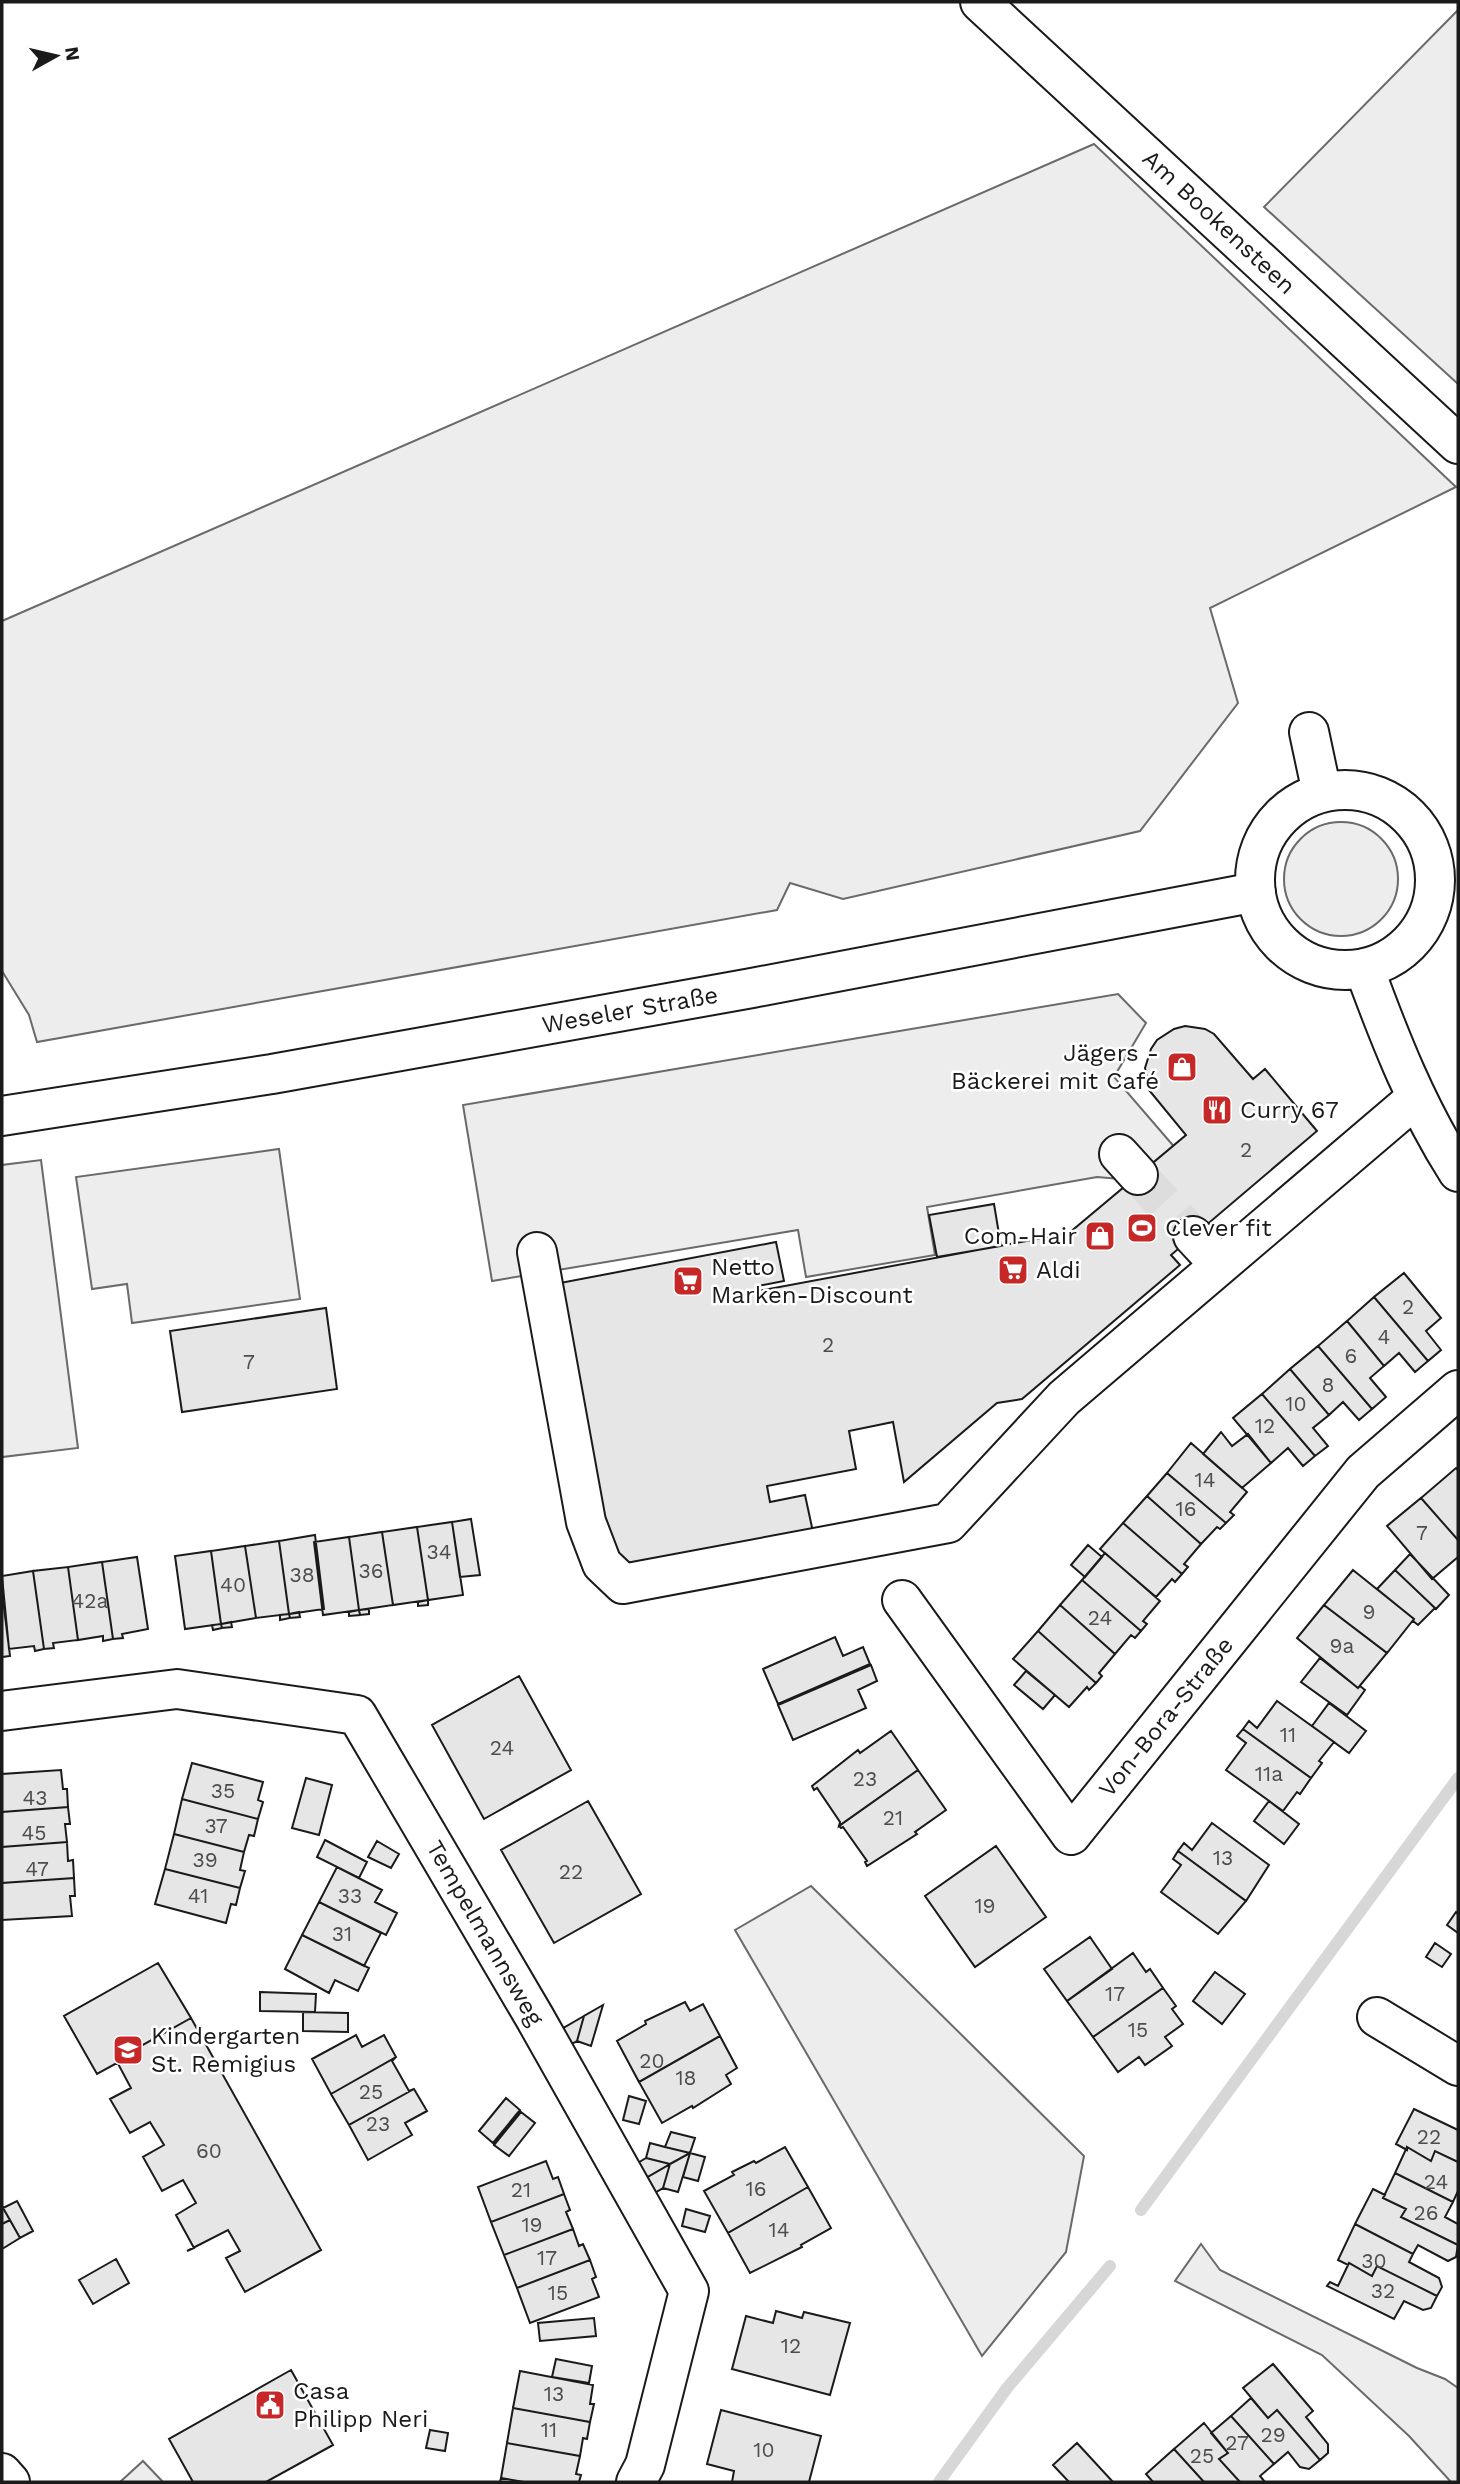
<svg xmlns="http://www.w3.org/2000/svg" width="1460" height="2484" font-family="'Work Sans',sans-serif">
	<rect width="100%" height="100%" fill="#fff"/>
	<!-- built -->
	<path fill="#ededed" stroke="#6a6a6a" stroke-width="2" d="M1458,10V384L1264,207Z
		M1094,144L1456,487L1210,608L1238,703L1140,831L843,899L790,883L777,910L37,1042L29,1015L2,971V621Z
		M1284 879a57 57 0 1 1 114 0a57 57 0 1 1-114 0Z
		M1118,994L1146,1023L1114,1077L1189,1164L1167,1183L1097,1177L927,1207L935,1255L806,1277L798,1230L492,1281L463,1105Z
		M279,1149L300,1299L132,1323L127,1284L92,1289L76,1177Z
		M41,1160L78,1448L2,1457V1165Z
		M811,1886L1084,2156L1066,2252L982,2356L735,1930Z
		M1201,2244L1220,2270L1417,2368L1445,2379L1458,2388V2482H1451L1409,2436L1322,2355L1175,2281Z
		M143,2461L163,2482H120Z"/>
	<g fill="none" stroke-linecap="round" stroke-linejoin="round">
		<!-- stream -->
		<path stroke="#d7d7d7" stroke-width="12" d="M1141,2210L1458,1778
			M939,2482L1007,2388L1110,2266"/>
	</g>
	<!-- building -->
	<path fill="#e6e6e6" stroke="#1a1a1a" stroke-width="2" d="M1185,1026L1205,1029L1214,1034L1253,1079L1265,1069L1317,1131L1171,1255L1180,1265L1022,1399L997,1403L904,1482L893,1422L849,1431L856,1469L767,1486L770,1502L805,1495L813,1532L621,1568L611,1561L560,1283L776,1242L784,1281L758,1286V1291L1069,1233L1186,1135L1149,1090L1145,1068L1151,1049L1157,1040L1174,1029Z
		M994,1204L1001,1246L937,1257L929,1215Z
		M1404,1273L1441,1318L1426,1331L1441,1350L1428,1361L1374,1297Z
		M1374,1297L1428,1361L1415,1372L1399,1353L1384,1366L1347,1321Z
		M326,1308L337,1389L182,1412L170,1331Z
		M1347,1321L1384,1366L1370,1378L1386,1397L1372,1409L1318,1346Z
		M1318,1346L1372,1409L1359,1420L1343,1402L1329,1415L1290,1369Z
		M1290,1369L1329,1415L1313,1428L1328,1446L1315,1456L1262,1394Z
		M1262,1394L1315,1456L1303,1466L1288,1448L1271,1463L1233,1418Z
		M1221,1432L1232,1446L1248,1434L1271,1463L1242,1488L1203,1454Z
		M1191,1443L1247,1492L1230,1512L1234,1515L1226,1523L1167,1473Z
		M1456,1468L1458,1470V1540L1421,1498Z
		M1167,1473L1226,1523L1220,1529L1217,1527L1201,1544L1147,1496Z
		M1147,1496L1201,1544L1184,1564L1188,1567L1182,1574L1123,1523Z
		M1421,1498L1458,1540V1557L1432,1579L1387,1526Z
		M471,1519L480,1575L460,1577L452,1522Z
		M452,1522L463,1595L428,1600L417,1527Z
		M1123,1523L1182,1574L1175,1582L1172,1579L1156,1597L1100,1549Z
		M417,1527L428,1600L393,1605L382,1532Z
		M382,1532L393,1605L359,1610L349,1537Z
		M315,1535L324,1609L289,1614L279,1541Z
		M349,1537L359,1610L323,1615L314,1542Z
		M279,1541L289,1614L256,1618L245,1546Z
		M1088,1545L1102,1557L1085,1577L1071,1565Z
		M245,1546L256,1618L221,1624L211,1551Z
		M211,1551L221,1624L185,1629L175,1556Z
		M1105,1553L1160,1601L1143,1621L1147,1624L1141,1631L1082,1580Z
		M1410,1554L1449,1595L1436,1609L1395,1570Z
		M137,1557L148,1629L122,1634L123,1638L113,1639L102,1562Z
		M102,1562L113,1639L103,1641V1636L78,1640L68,1567Z
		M68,1567L78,1640L53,1643L54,1648L44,1649L33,1571Z
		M1353,1570L1414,1619L1387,1653L1324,1605Z
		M1395,1570L1435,1608L1418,1625L1413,1621L1414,1619L1377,1589Z
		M33,1571L44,1649L35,1651L34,1646L9,1649L2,1576Z
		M1082,1580L1141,1631L1135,1638L1131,1635L1115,1654L1060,1605Z
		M2,1592L10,1656L2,1657Z
		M428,1600V1605L418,1606V1602Z
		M1060,1605L1115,1654L1099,1673L1102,1676L1096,1683L1038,1631Z
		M1324,1605L1387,1653L1358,1688L1297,1638Z
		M369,1609V1614L360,1615L359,1610Z
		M359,1610L360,1615L349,1616V1612Z
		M299,1612L300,1617L290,1618L289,1614Z
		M289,1614L290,1618L280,1620V1615Z
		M231,1622L232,1627L222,1628L221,1624Z
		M221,1624L222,1628L213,1630L212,1625Z
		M1038,1631L1096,1683L1089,1690L1087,1687L1069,1707L1013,1659Z
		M835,1637L843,1656L863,1647L870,1664L778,1704L763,1669Z
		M1320,1658L1358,1688L1360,1686L1365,1690L1347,1715L1301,1682Z
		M871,1665L877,1681L858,1690L866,1708L793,1740L778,1705Z
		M1026,1671L1055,1695L1043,1709L1014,1685Z
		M519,1676L571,1770L484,1819L432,1725Z
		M1277,1701L1334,1742L1319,1761L1322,1763L1311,1778L1243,1729L1249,1721L1257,1728Z
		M1329,1703L1366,1731L1349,1753L1312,1726Z
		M1243,1729L1311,1778L1300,1794L1297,1792L1283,1811L1226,1770L1246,1743L1237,1736Z
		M891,1731L918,1770L839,1826L840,1822L817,1788L814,1790L812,1786L858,1750L860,1753Z
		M192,1763L263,1782L258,1800L263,1802L258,1819L182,1799Z
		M61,1770L63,1789H67L68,1807L2,1812V1774Z
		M918,1770L946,1810L915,1832L917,1834L867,1866L865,1862L867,1861L843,1827L841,1828L839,1826Z
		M306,1778L332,1785L319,1835L292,1828Z
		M182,1799L258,1819L254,1836L249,1835L244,1852L174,1834Z
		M588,1801L641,1894L554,1943L501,1850Z
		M1269,1801L1299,1824L1284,1844L1254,1821Z
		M68,1807L70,1824H65L67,1842L2,1847V1812Z
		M1212,1823L1269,1865L1246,1901L1178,1851L1184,1843L1192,1850Z
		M174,1834L244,1852L240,1870L245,1871L240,1888L165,1869Z
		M325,1840L367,1862L359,1878L317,1857Z
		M377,1841L399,1854L391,1868L368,1857Z
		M67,1842L68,1861L73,1860L74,1878L2,1883V1847Z
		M996,1846L1046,1917L975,1967L925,1896Z
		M1178,1851L1246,1901L1218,1934L1161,1892L1181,1865L1173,1859Z
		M337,1867L382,1890L375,1902L397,1913L386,1935L319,1902Z
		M165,1869L240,1888L236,1905L231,1904L226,1923L155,1904Z
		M74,1878L75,1896H70L72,1916L2,1920V1883Z
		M319,1902L381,1933L364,1966L302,1935Z
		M1456,1912L1458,1914V1933L1447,1925Z
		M302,1935L369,1968L358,1991L335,1980L329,1993L285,1969Z
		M1090,1937L1112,1969L1067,2001L1044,1969Z
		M1435,1943L1451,1954L1442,1967L1426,1957Z
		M1133,1953L1146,1972L1150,1969L1163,1988L1093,2037L1067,2001Z
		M158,1963L191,2018L116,2060L117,2063L97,2074L64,2016Z
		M1215,1972L1245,1994L1222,2024L1193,2001Z
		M1163,1988L1176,2006L1172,2009L1183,2024L1165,2037L1172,2046L1145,2065L1139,2057L1118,2072L1093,2037Z
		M260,1992L316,1994L315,2012L260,2011Z
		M685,2002L690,2011L703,2004L720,2036L639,2082L617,2041L646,2024L645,2021Z
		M603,2005L591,2046L577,2041L584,2016Z
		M303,2012L348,2013V2032L303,2031Z
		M584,2016L577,2041L568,2046L560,2030Z
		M191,2018L321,2250L245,2292L226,2258L240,2251L228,2230L187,2251L194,2248L176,2215L196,2203L183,2180L162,2191L143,2157L164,2145L150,2122L130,2133L110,2099L131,2088L116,2060Z
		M356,2035L362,2047L384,2035L396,2057L331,2094L312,2059Z
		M720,2036L737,2068L726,2075L731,2084L693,2108L692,2106L662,2123L639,2082Z
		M396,2057L392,2061L409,2091L414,2089L349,2125L331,2094Z
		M414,2089L427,2111L405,2123L412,2135L368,2160L349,2125Z
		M629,2096L646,2101L639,2124L623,2120Z
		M506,2098L520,2110L493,2143L479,2131Z
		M1414,2109L1458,2130V2162L1435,2151L1431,2161L1407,2147V2150L1396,2144Z
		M521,2112L535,2123L509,2156L494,2145Z
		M671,2132L695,2138L690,2153L665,2147Z
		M650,2143L665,2147L690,2153L670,2164L646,2158Z
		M785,2147L808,2187L728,2233L704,2191L734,2175L732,2172L754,2161L756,2163Z
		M1407,2147L1431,2161L1435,2151L1458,2162V2191L1453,2202L1395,2173Z
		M690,2153L705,2157L698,2181L683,2177Z
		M690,2153L678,2192L663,2188L670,2164Z
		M646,2158L670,2164L644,2179L636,2164Z
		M546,2161L553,2179L558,2177L564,2194L491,2222L478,2187Z
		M670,2164L663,2188L653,2194L644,2179Z
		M1395,2173L1453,2202L1445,2217L1458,2224V2245L1401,2217L1406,2209L1383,2198Z
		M808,2187L831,2228L801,2245L802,2247L750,2273L728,2233Z
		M1373,2189L1385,2195L1383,2198L1406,2209L1401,2217L1458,2245L1456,2257L1448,2261L1418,2245L1413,2254L1355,2224Z
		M564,2194L570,2210L566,2212L573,2229L504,2255L491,2222Z
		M17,2201L33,2231L20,2238L3,2208Z
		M2,2206L10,2220L2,2224Z
		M686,2209L710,2216L705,2232L682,2226Z
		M10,2220L20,2238L2,2249V2224Z
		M1355,2224L1413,2254L1409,2262L1439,2278L1442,2287L1437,2296L1377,2266L1372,2276L1349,2263L1348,2265L1338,2260Z
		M573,2229L579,2246L583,2244L590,2260L517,2288L504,2255Z
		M116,2259L129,2283L93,2304L79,2280Z
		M590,2260L596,2277L592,2279L599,2297L530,2323L517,2288Z
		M1349,2263L1372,2276L1377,2266L1437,2296L1431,2308L1423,2310L1404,2301L1394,2319L1327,2286L1330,2282L1338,2286Z
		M776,2311L802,2318L804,2312L850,2323L830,2395L732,2369L746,2316L773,2323Z
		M594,2318L596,2336L540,2341L538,2323Z
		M556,2359L592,2366L589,2383L552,2377Z
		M1273,2364L1313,2411L1306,2417L1328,2444V2453L1320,2460L1277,2410L1268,2418L1243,2388Z
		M291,2370L333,2445L266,2482H193L169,2439Z
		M520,2371L593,2385L590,2404H594L590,2422L513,2408Z
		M1251,2398L1268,2418L1277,2410L1320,2460L1309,2469L1300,2467L1288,2452L1274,2464L1231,2416Z
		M513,2408L590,2422L587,2439L583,2438L580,2456L507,2443Z
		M721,2410L821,2436L809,2482H732L734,2471L707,2464Z
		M1231,2416L1274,2464L1260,2476L1265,2482H1240L1219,2459L1228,2453L1211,2433Z
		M1204,2423L1228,2453L1219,2459L1240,2482H1204L1174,2449Z
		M430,2430L448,2433L445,2451L426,2448Z
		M507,2443L580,2456L576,2474L581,2475L579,2482H524L501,2478Z
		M1077,2443L1113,2482H1069L1053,2465Z
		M1174,2449L1204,2482H1153L1146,2474Z
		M501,2478L524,2482H500Z"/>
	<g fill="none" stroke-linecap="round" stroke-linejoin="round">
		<!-- minor-tunnel -->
		<path stroke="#ddd" stroke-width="38" stroke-dasharray="38 19" stroke-linecap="butt" d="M1138,1175L1193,1236"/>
		<!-- minor casing -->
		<g stroke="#1a1a1a" stroke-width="42">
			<path id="minor" d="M980,2L1458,444
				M1309,732L1322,793
				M1255 880a90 90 0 1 1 180 0a90 90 0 1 1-180 0Z
				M1364,968C1390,1039 1417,1108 1458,1172
				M2,1116L272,1074L752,988L1256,892
				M1119,1154L1138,1175
				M1193,1236L1219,1264
				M537,1252L586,1522L602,1564L623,1584L948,1523L1064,1398L1416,1098
				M902,1600L1071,1835L1363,1472L1458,1390
				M2,1711L177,1689L357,1715L535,2018L689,2291L645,2465L636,2482
				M1377,2017L1458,2066
				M2,2473L10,2482"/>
		</g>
		<!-- minor -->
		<use href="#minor" stroke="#fff" stroke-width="38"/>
	</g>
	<!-- icons -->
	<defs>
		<g id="shop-square" transform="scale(1.575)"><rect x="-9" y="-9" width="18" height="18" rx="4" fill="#c62828" stroke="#fff"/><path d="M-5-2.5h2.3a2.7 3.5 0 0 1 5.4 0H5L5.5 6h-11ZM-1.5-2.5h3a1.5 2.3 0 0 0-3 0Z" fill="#fff"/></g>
		<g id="restaurant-square" transform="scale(1.575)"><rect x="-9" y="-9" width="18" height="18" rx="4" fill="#c62828" stroke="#fff"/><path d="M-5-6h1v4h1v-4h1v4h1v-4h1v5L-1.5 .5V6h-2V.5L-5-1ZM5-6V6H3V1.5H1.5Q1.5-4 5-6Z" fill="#fff"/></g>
		<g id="stadium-square" transform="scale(1.575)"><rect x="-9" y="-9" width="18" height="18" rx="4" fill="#c62828" stroke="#fff"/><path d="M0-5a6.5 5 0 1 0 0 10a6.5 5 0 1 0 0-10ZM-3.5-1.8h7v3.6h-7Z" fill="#fff"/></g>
		<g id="supermarket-square" transform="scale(1.575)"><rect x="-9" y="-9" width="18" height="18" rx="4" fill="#c62828" stroke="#fff"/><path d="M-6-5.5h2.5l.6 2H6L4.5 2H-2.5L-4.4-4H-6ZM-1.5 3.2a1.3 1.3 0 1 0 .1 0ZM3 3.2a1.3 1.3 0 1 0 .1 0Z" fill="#fff"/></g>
		<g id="school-square" transform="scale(1.575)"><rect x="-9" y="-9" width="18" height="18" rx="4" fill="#c62828" stroke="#fff"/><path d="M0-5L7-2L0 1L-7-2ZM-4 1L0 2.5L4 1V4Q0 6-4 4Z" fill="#fff"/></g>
		<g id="civic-square" transform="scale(1.575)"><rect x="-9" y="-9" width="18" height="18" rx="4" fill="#c62828" stroke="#fff"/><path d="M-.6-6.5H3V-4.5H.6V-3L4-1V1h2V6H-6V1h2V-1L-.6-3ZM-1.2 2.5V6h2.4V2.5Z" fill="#fff"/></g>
	</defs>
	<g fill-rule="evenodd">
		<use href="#shop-square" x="1182" y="1067"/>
		<use href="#restaurant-square" x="1217" y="1110"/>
		<use href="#stadium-square" x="1142" y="1228"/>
		<use href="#shop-square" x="1100" y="1236"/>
		<use href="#supermarket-square" x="1013" y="1270"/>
		<use href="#supermarket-square" x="688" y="1281"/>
		<use href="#school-square" x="128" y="2050"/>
		<use href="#civic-square" x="270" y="2405"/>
	</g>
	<g text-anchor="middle" stroke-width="5" stroke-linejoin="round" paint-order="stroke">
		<!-- number labels -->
		<g font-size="21" fill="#4d4d4d">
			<text x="1246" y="1157">2</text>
			<text x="1408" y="1314">2</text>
			<text x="1384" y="1344">4</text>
			<text x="828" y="1352">2</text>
			<text x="1351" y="1363">6</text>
			<text x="249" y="1369">7</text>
			<text x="1328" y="1392">8</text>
			<text x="1296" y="1411">10</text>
			<text x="1265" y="1433">12</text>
			<text x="1205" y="1487">14</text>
			<text x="1186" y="1516">16</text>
			<text x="1422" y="1540">7</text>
			<text x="439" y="1559">34</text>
			<text x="371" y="1578">36</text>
			<text x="302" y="1582">38</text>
			<text x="233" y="1592">40</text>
			<text x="90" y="1608">42a</text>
			<text x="1369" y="1619">9</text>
			<text x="1100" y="1625">24</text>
			<text x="1342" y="1653">9a</text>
			<text x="1288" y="1742">11</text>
			<text x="502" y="1755">24</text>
			<text x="1269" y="1781">11a</text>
			<text x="865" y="1786">23</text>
			<text x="223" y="1798">35</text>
			<text x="35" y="1805">43</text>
			<text x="893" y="1825">21</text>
			<text x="216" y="1833">37</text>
			<text x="34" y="1840">45</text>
			<text x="1223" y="1865">13</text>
			<text x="205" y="1867">39</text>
			<text x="37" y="1876">47</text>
			<text x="571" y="1879">22</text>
			<text x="198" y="1903">41</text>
			<text x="350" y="1903">33</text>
			<text x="985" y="1913">19</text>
			<text x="342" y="1941">31</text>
			<text x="1115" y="2001">17</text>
			<text x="1138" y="2037">15</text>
			<text x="652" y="2068">20</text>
			<text x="686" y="2085">18</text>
			<text x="371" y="2099">25</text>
			<text x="378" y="2131">23</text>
			<text x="1429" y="2144">22</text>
			<text x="209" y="2158">60</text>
			<text x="1436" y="2189">24</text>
			<text x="756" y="2196">16</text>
			<text x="521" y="2197">21</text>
			<text x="1426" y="2220">26</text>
			<text x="532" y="2232">19</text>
			<text x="779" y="2237">14</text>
			<text x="547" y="2265">17</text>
			<text x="1374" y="2268">30</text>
			<text x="1383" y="2298">32</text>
			<text x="558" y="2300">15</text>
			<text x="791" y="2353">12</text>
			<text x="554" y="2401">13</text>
			<text x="549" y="2437">11</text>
			<text x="1273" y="2442">29</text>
			<text x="1237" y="2450">27</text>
			<text x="764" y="2457">10</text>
			<text x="1202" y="2463">25</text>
		</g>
		<!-- street labels -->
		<g font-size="24" fill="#1a1a1a" stroke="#fff">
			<text transform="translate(1219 222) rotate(43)" y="8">Am Bookensteen</text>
			<text transform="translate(630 1010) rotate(-10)" y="8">Weseler Straße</text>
			<text transform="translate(1166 1717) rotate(-51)" y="8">Von-Bora-Straße</text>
			<text transform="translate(485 1933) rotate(60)" y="8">Tempelmannsweg</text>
		</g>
		<!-- poi labels -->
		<g font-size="24" fill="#1a1a1a" stroke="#fff" text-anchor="start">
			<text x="1159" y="1061" text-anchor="end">Jägers -<tspan x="1159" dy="28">Bäckerei mit Café</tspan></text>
			<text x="1240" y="1118">Curry 67</text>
			<text x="1165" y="1236">Clever fit</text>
			<text x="1077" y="1244" text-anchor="end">Com-Hair</text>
			<text x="711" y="1275">Netto<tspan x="711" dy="28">Marken-Discount</tspan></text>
			<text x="1036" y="1278">Aldi</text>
			<text x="151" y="2044">Kindergarten<tspan x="151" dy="28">St. Remigius</tspan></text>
			<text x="293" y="2399">Casa<tspan x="293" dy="28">Philipp Neri</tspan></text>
		</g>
	</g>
	<!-- border -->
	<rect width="1460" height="2484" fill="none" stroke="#1a1a1a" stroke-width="7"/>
	<!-- north arrow -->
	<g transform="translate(56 56) rotate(82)" stroke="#ffffff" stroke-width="5" paint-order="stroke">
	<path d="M0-5L12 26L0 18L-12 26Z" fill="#1a1a1a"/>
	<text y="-10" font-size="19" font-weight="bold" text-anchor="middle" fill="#1a1a1a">N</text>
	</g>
</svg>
